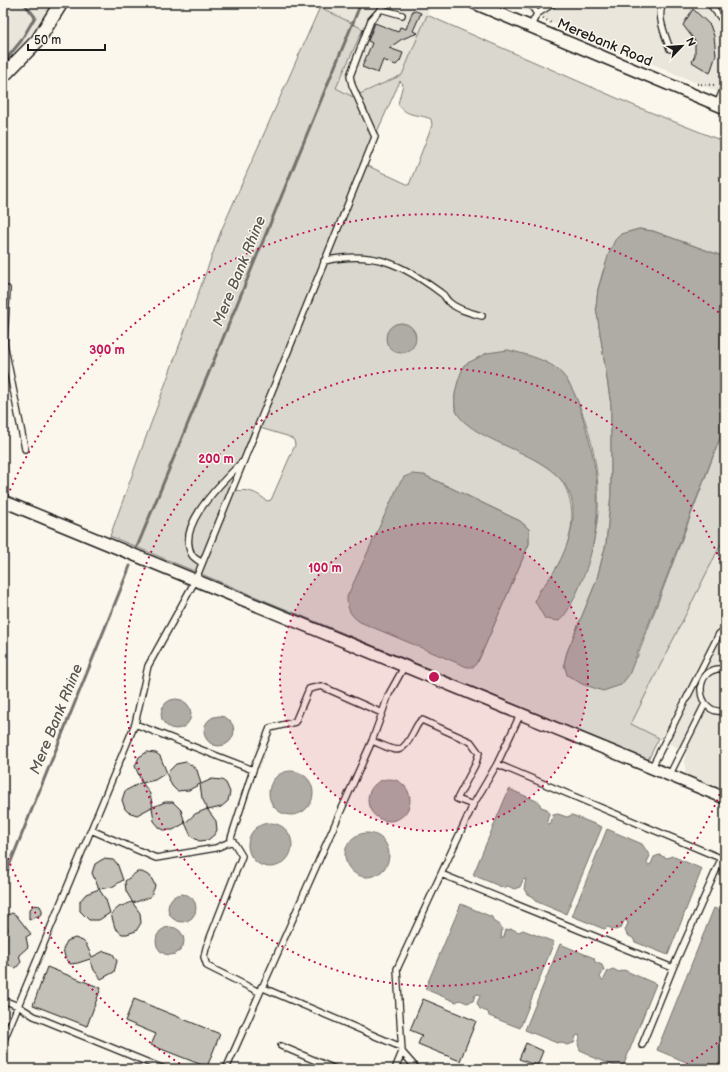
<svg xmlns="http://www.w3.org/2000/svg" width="728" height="1072" font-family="'Balsamiq Sans',sans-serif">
	<rect width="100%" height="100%" fill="#fbf7ec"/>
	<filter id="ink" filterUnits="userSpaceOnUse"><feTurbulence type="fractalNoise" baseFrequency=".025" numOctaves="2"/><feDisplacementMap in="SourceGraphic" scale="8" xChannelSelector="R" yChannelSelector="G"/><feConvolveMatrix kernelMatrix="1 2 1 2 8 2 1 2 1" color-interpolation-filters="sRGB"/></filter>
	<g filter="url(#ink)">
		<!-- built -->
		<path fill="#eae6dc" d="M3,3H93L47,12L36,30L3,65Z
			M312,3H432L402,75L353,97L336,88L363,29Z
			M507,3H725V95L596,40Z
			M725,535V792L686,776L684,760L686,752L630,724Z"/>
		<!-- green -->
		<path fill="#dad7ce" stroke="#7b7a75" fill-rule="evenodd" d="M320,7L363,29L336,88L353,97L402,75L427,15L635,106L725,142V257L653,231L639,229L621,234L603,271L598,289L596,307L611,405V494L606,544L596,582L567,652L564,664L637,658L725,425V536L631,724L659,738L648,760L110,536L221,231ZM400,81L403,84L398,104C408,118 417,113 431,119L432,125L409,185L366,165L377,132ZM567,381C589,418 600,466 598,509C598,523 594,537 592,551L538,592C568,561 587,510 556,473L455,408V395L458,382ZM260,428L287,436L294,440L295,445L271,500L267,501C256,492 248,489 235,491ZM424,475L520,521L529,529V544L478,662Z"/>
		<!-- water -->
		<path fill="#afaca5" stroke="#74726e" d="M639,229L653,231L725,257V425L629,675L621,685L603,691L582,684L567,675L564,664L567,652L596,582L606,544L611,494V405L596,307L598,289L609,253L615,240L621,234Z
			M386 338a15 15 0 1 1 30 0a15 15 0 1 1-30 0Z
			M508,350C524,354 542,358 556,368C571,380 578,401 583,418C602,478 604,532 578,590C573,601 568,613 559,621L545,619L535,601C538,590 547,583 553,573C564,556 574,531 573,510C571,459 499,451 467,424C462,420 456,414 455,407C453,392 459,378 464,365L487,353Z
			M412,474L424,475L520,521L529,529V544L482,653L474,667H467L360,622C350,615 347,609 347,597L399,484L404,477Z
			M161 714a15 15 0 1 1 30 0a15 15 0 1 1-30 0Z
			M204 731a15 15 0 1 1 30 0a15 15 0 1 1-30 0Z
			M269 793a22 22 0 1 1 44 0a22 22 0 1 1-44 0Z
			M368 800a21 21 0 1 1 42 0a21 21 0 1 1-42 0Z
			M509,789L539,802L541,807L547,809L549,814L547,821L548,824L551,823L553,815L558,814L567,817L572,815L602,827L566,914L535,901L534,897L527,894L524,889L526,879L523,880L520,887L514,889L508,886L504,888L473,875Z
			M248 845a22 22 0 1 1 44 0a22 22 0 1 1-44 0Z
			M607,829L642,844L650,856L647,862L648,865L651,864L654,857L659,855L667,858L672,856L702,869L668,955L635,942L633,938L627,935L625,930L628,923L626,920L624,921L621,928L615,930L608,927L604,929L572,916Z
			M345 855a22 22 0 1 1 44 0a22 22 0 1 1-44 0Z
			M168 908a14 14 0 1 1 28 0a14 14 0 1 1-28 0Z
			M461,904L492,917L494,922L499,924L502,929L501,939L504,937L506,930L512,929L519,932L523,930L554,942L520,1028L489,1016L488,1012L480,1009L477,1003L480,996L479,994L475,995L473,1001L467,1003L460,1000L456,1002L425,989Z
			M714,908L725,913V1069H703L657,1050Z
			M156 941a14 14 0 1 1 28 0a14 14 0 1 1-28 0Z
			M560,944L594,958L595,962L602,965L604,970L600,977L602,980L604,979L608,971L613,969L619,972L624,970L656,984L622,1069L589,1056L587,1053L580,1050L578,1044L580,1038L579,1035L576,1036L574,1043L567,1045L560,1042L557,1043L525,1030Z"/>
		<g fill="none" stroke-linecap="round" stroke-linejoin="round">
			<!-- stream -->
			<path stroke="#74726e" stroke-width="3" d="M3,3H4
				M3,63L21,41L35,17L24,3
				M137,547L361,3
				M3,881L130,566"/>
		</g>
		<!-- building -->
		<path fill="#c3c0b8" stroke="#1c1c1c" d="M693,9L710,25L714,36L716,55L710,73L692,62L695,55V41L683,25Z
			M413,10L421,13L413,31L418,33L402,39L389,48L403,53L400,61L396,65L383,60L378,73L362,67L372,43L368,41L375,23L398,32L400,27L406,29Z
			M147,752L156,753L160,756L167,773L176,764L186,762L190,764L197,770L201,784L212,779L222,780L226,783L230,792L228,801L221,807L208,810L202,798L200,784L189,790L177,791L172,786L166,773L155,780L142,783L135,766L139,757Z
			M142,782L150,794L153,807L165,802H173L181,810L185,823L173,830H164L160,828L154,821L152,807L137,815L128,812L125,809L122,800L125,791Z
			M207,809L216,821L217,830L215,834L208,840L199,841L191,836L185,823L195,814Z
			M103,859L113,860L117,863L123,880L112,887L99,889L106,900L110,913L99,920H89L80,911V901L86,894L99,889L92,873L95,864Z
			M137,872H142L150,876L155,885L154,889L150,897L133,903L126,891L125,881Z
			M132,902L140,913L141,923L136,931L127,934H122L115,928L111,914L119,907Z
			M34,905L40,906L42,910V914L29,920V910Z
			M12,913L16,915L31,934L26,937L28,947L19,955L21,962L16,968L10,966L3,956V931L8,930L5,919L8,915Z
			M75,938L83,941L86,944L92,957L104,951L113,954L117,961L114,972L101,979L94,970L90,959L78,963L70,964L65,957L63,949L67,941Z
			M47,967L101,988L87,1026L33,1005Z
			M134,999L220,1034L207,1067L151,1045L156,1034L125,1021Z
			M423,999L476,1021L460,1061L418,1044L422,1035L410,1030Z
			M526,1043L543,1051L537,1066L519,1059Z"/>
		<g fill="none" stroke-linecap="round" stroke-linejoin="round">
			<!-- service casing -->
			<g stroke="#1c1c1c" stroke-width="8">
				<path id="service" d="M530,3L537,14
					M664,3C655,14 666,37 670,49
					M709,3L725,23
					M530,27L537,14L554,3
					M717,105L725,85
					M324,261C374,250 402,264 441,293C445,295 445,299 449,302C457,310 472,313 482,316
					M3,289H7L4,343L25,449
					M202,563C199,561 194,558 192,555C175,525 223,482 241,463
					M724,668L725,651
					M725,669C691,665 695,716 725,711
					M135,724L253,770
					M372,741C396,750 400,758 413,733C416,728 417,723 422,720L471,742L479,753L475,765L457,799L473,805L397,969L402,1052L395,1069
					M497,764L520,715
					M651,769L719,634L725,629
					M669,776L705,704
					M473,805L497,764L725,860
					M91,830L156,858L216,848L232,841
					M441,874L673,968L721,859
					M261,987L401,1047
					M259,992L207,966L204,957L206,948L242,856L231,838L253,770L270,728L295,722L309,689L321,686L382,713
					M3,1000L18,1006L34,1016L164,1069
					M3,1042L135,724L148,666L195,581L375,137L352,85L350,76L371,20L381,9L402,15
					M642,1045L673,968
					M281,1046L335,1069
					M402,1052L417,1069
					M226,1069L372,741L389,694L404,667"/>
			</g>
			<!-- minor casing -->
			<g stroke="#1c1c1c" stroke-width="14">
				<path id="minor" d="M474,3L725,108
					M3,501L725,798"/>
			</g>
			<!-- tertiary casing -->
			<g stroke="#1c1c1c" stroke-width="16">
				<path id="tertiary" d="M3,76L38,40L61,3"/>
			</g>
			<!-- path -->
			<path stroke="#1c1c1c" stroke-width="2" stroke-dasharray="1 3" stroke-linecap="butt" d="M543,18L553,24
				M697,84L716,85"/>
			<!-- service -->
			<use href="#service" stroke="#fbf7ec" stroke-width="5.5"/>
			<!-- minor -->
			<use href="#minor" stroke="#fbf7ec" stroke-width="11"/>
			<!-- tertiary -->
			<use href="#tertiary" stroke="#fbf7ec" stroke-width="13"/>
		</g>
	</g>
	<!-- distance rings -->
	<circle cx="434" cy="677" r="154" fill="#c2185b" fill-opacity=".12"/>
	<g fill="none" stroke="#c2185b" stroke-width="2" stroke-dasharray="2 4">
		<circle cx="434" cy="677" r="154"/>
		<path d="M724 783A309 309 0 1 1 724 571"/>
		<path d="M722 1039A463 463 0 0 1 683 1067M185 1067A463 463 0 0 1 3 847M3 507A463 463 0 0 1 722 315"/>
	</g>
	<g text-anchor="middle" stroke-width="3" stroke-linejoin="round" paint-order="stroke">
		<!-- street labels -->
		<g font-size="14" fill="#1c1c1c" stroke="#fbf7ec">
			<text transform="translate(605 42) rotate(23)" y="5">Merebank Road</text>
		</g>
		<!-- water labels -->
		<g font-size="15" font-style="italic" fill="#575653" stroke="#fbf7ec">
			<text transform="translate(239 271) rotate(-68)" y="5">Mere Bank Rhine</text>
			<text transform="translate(56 719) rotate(-68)" y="5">Mere Bank Rhine</text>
		</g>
	</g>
	<circle cx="434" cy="677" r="6" fill="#c2185b" stroke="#fbf7ec" stroke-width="2"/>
	<g font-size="12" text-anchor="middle" font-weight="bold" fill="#c2185b" stroke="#fbf7ec" stroke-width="3" stroke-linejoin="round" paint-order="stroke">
		<text x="107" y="354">300 m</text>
		<text x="216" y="463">200 m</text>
		<text x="325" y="572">100 m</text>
	</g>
	<!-- margin -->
	<rect width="728" height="1072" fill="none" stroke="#fbf7ec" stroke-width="16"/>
	<rect x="8" y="8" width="712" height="1056" fill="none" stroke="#1c1c1c" stroke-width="1.5" filter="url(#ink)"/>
	<!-- north arrow -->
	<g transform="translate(682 46) rotate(65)" stroke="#fbf7ec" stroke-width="3" paint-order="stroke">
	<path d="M0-3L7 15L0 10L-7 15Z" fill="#1c1c1c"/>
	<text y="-6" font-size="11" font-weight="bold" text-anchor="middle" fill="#1c1c1c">N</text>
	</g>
	<!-- scale -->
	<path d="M28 44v6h77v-6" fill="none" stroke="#1c1c1c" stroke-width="2"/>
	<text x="34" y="44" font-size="12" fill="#1c1c1c" stroke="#fbf7ec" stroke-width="3" paint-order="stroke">50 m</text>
</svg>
